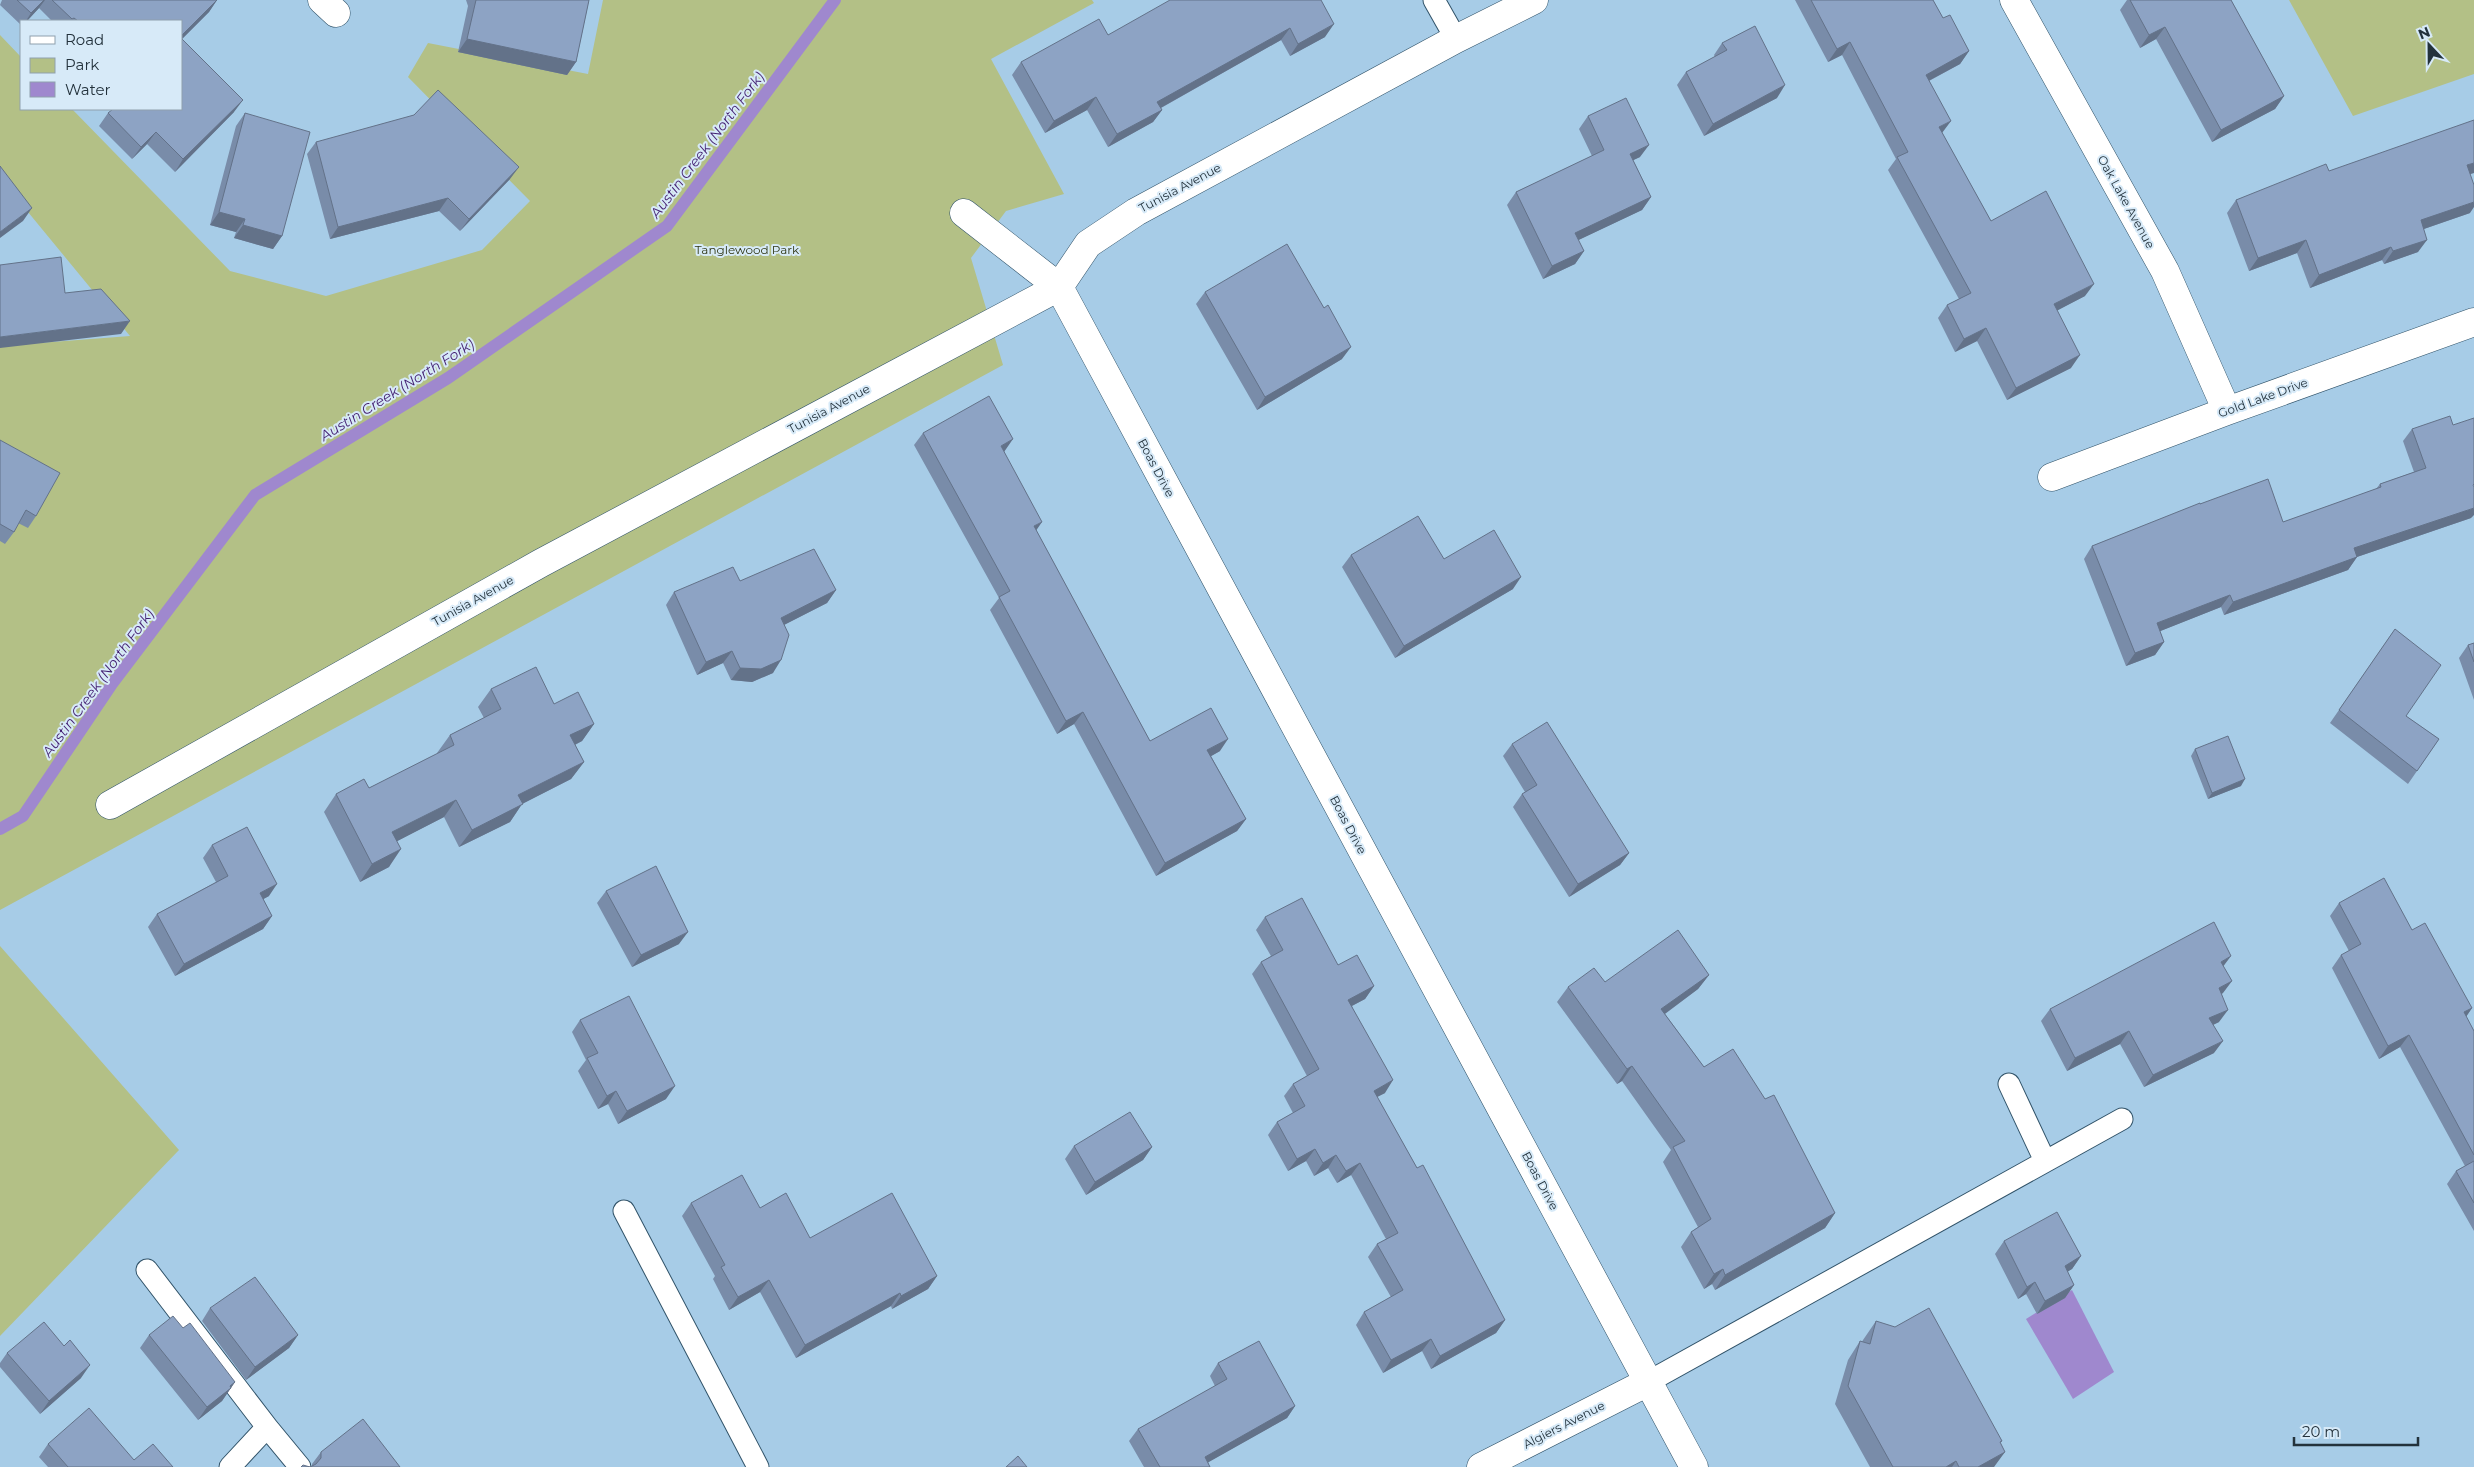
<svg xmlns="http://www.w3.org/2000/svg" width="2474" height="1467" font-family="Montserrat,sans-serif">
	<rect width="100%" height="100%" fill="#a7cce7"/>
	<!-- green -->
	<path fill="#b3c086" d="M603,0H1092L1094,3L991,59L1064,194L1006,211L971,258L1003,365L0,910V346L130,336L0,178V35L21,57V109H72L230,271L326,296L482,250L530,201L408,77L428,43L588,74Z
		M2289,0H2474V74L2353,116Z
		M0,946L179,1150L0,1336Z"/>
	<!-- water -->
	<path fill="#9f88ce" d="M2072,1290L2114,1372L2073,1399L2026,1319Z"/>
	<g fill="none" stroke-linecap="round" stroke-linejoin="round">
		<!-- stream -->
		<path stroke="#9f88ce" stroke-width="12" d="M0,829L23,816L112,684L255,495L448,378L667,226L835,0"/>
		<!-- lane casing -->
		<g stroke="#315369" stroke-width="23">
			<path id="lane" d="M1434,0L1456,39
				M2009,1084L2045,1161
				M624,1211L758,1467
				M147,1270L267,1427L230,1467
				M1648,1382L2122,1119
				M267,1427L300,1467"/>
		</g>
		<!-- street casing -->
		<g stroke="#315369" stroke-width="29">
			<path id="street" d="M322,0L336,13
				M2014,0L2165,271L2227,411
				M964,213L1059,287L1694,1467
				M2052,477L2227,411L2474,322
				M110,805L541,563L1059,287L1088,244L1136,212L1456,39L1534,0
				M1481,1467L1648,1382"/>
		</g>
		<!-- lane -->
		<use href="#lane" stroke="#fff" stroke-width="21"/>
		<!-- street -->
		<use href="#street" stroke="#fff" stroke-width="28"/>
	</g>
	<!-- wall -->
	<path fill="#798ca9" d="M2,0H217L209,12L182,39L234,112L175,172L147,144L132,159L99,126L108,113L181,109V21H52L39,8L27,21H21V25L0,5Z
		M466,0H589L576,62L567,75L458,52L468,6Z
		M1321,0L1325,37L1290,56L1281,40L1161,108L1162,110L1153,122L1108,147L1087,110L1045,133L1012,75L1021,62L1108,35Z
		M1795,0H1933L1943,18L1969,51L1960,64L1929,81L1942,133L1991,221L2085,296L2057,310L2071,368L2007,400L1977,341L1955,352L1938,318L1947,305L1959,299L1888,170L1896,159L1842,55L1828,62Z
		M2127,0H2231L2284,96L2275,109L2212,142L2156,39L2140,48L2120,10Z
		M1722,43L1777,98L1704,136L1677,85L1686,72L1715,57L1714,55Z
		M245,113L282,236L273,249L234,238L236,232L210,225L236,126Z
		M1588,116L1640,157L1633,160L1651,197L1642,210L1578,240L1584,251L1575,264L1543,279L1507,205L1516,192L1592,156L1579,129Z
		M316,142L510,179L460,231L439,211L330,239L307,154Z
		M2329,171L2470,174V213L2424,229L2418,252L2384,264L2382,260L2310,288L2297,253L2249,271L2227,213L2236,200Z
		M1205,292L1324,308L1342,359L1257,410L1196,304Z
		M2412,429L2471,518L2357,557L2348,570L2224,615L2221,607L2160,631L2164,642L2155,655L2126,666L2084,559L2092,546L2200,504L2283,522L2376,489L2380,484L2414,472L2403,441Z
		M923,433L1004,452L1036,530L1150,741L1220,751L1211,756L1246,819L1237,831L1156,876L1074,724L1057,734L990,610L999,598L914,445Z
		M0,440L36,516L28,528L18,523L14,532L5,544L0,541Z
		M1351,555L1444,559L1513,589L1395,658L1342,567Z
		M740,581L836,590L827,603L784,625L773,673L752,682L731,680L723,663L697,675L666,605L674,592Z
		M2395,629L2406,716L2439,739L2408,784L2330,723Z
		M2474,643V700L2459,658L2468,645Z
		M491,689L554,704L594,724L582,741L575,745L584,762L571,779L522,804L510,822L459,847L444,817L397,841L389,867L360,882L324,812L336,794L369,788L438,754L437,753L450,735L484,718L478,707Z
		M1512,744L1629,853L1620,865L1569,897L1513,807L1522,794L1525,792L1503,756Z
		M2195,749L2241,786L2208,799L2191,756Z
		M212,845L269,896L263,899L272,916L263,929L175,976L148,927L157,914L216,882L203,858Z
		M606,891L679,944L632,967L597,903Z
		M2339,903L2412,930L2472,1008L2466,1017L2474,1031V1231L2447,1184L2456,1171L2465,1166L2400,1047L2379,1059L2332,968L2341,955L2349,951L2330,916Z
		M1265,917L1338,965L1374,986L1365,999L1352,1006L1385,1093L1377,1097L1417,1168L1505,1320L1496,1333L1431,1369L1422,1351L1383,1373L1356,1325L1364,1312L1391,1297L1368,1257L1377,1244L1386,1239L1351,1175L1337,1183L1328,1168L1314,1176L1306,1161L1288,1171L1268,1135L1277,1122L1293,1113L1284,1096L1293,1084L1307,1076L1252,974L1261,962L1271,956L1256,930Z
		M2223,966V993L2221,994L2219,1022L2213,1025L2214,1053L2144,1087L2120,1044L2067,1071L2041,1021L2050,1009Z
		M1709,975L1698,989L1665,1014L1704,1067L1835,1213L1825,1228L1715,1290L1712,1284L1704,1289L1681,1247L1691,1232L1698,1227L1663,1162L1671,1150L1622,1081L1617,1084L1557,1002L1568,987L1605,982Z
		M580,1020L666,1099L618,1124L608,1104L598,1109L578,1071L586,1060L572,1032Z
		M1074,1146L1152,1147L1143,1160L1086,1195L1065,1159Z
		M691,1203L760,1208L810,1238L937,1276L928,1289L892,1309L891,1306L796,1358L760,1292L729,1310L713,1279L715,1276L682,1216Z
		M2004,1241L2081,1256L2072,1269L2067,1271L2074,1285L2065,1298L2037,1314L2026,1294L2018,1299L1995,1254Z
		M210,1308L298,1335L289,1348L246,1380L202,1321Z
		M1876,1321L2002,1441L2000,1443L1994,1467H1870L1835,1404L1848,1360L1860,1341L1862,1342L1863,1340Z
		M183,1328L235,1382L222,1401L198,1420L140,1348L149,1335Z
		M7,1353L81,1378L40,1414L0,1367V1363Z
		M1218,1363L1295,1406L1287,1418L1208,1462L1210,1467H1144L1129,1441L1138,1429L1215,1386L1210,1376Z
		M48,1444L134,1460L173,1467H48L39,1457Z
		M321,1452L400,1467H310L312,1466V1464Z"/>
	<!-- shaded-wall -->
	<path fill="#637289" d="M44,0H45L39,8L27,21H26L31,13Z
		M217,0L209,12L181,40V36Z
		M1334,24L1325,37L1290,56L1298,44Z
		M2165,27L2156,39L2140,48L2149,35Z
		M1290,28L1281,40L1148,115L1157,102Z
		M467,39L576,62L567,75L458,52Z
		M1850,42L1842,55L1828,62L1837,49Z
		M1969,51L1960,64L1917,87L1926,75Z
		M1785,85L1777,98L1704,136L1713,124Z
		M2284,96L2275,109L2212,142L2221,130Z
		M1096,97L1087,110L1045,133L1054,121Z
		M243,100L234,112L175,172L183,159Z
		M1162,110L1153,122L1108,147L1117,134Z
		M1951,121L1942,133L1939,127Z
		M156,132L147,144L132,159L141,147Z
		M1649,145L1640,157L1621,166L1630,154Z
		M2474,163V173L2458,178L2467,165Z
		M519,167L510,179L460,231L469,219Z
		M1651,197L1642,210L1566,246L1575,233Z
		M448,198L439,211L330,239L338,227Z
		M2474,202V207L2470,213L2412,233L2421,220Z
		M32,208L23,221L0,238V232Z
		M219,212L245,219L236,232L210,225Z
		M243,225L282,236L273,249L234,238Z
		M2306,240L2297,253L2249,271L2258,258Z
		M2427,240L2418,252L2384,264L2393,251Z
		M2391,247L2382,260L2310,288L2319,275Z
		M1584,251L1575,264L1543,279L1552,266Z
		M2094,284L2085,296L2045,317L2054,304Z
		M130,321L121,334L0,348V337Z
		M1986,328L1977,341L1955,352L1964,339Z
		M1351,347L1342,359L1257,410L1265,397Z
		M2080,355L2071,368L2007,400L2016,388Z
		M1013,439L1004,452L1001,446Z
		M2474,508V515L2471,518L2345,561L2354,548Z
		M1042,522L1033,535L1034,526Z
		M2357,557L2348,570L2224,615L2233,602Z
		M1521,577L1513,589L1395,658L1404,646Z
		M836,590L827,603L772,631L781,618Z
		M2230,595L2221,607L2148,636L2157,623Z
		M2164,642L2155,655L2126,666L2135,653Z
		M732,651L723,663L697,675L706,662Z
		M781,660L773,673L752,682L731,680L740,668Z
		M1083,712L1074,724L1057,734L1066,721Z
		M594,724L582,741L558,753L570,735Z
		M1228,739L1220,751L1199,763L1207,750Z
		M584,762L571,779L522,804L510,822L459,847L472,830L518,795Z
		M2245,779L2241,786L2208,799L2212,793Z
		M456,800L444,817L380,850L392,832Z
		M1246,819L1237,831L1156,876L1165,863Z
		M401,849L389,867L360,882L372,864Z
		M1629,853L1620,865L1569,897L1578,884Z
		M277,884L269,896L251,906L260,893Z
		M272,916L263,929L175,976L184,964Z
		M688,932L679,944L632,967L641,955Z
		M2231,956L2222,968L2221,962Z
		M1709,975L1698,989L1651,1024L1661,1009Z
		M2232,981L2223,993L2210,1000L2219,988Z
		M1374,986L1365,999L1340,1012L1348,1000Z
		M2472,1008L2463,1021L2464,1012Z
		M2228,1010L2219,1022L2200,1031L2209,1018Z
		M2129,1031L2120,1044L2067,1071L2075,1058Z
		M2409,1035L2400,1047L2379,1059L2388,1046Z
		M2223,1041L2214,1053L2144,1087L2153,1075Z
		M1632,1066L1622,1081L1617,1084L1627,1069Z
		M1393,1080L1385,1093L1365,1103L1374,1091Z
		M675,1086L666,1099L618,1124L627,1111Z
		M616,1091L608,1104L598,1109L607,1096Z
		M1152,1147L1143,1160L1086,1195L1095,1182Z
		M1315,1149L1306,1161L1288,1171L1297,1159Z
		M1336,1155L1328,1168L1314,1176L1323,1163Z
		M1360,1163L1351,1175L1337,1183L1346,1171Z
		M1835,1213L1825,1228L1715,1290L1725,1275Z
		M2081,1256L2072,1269L2056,1279L2065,1266Z
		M1723,1269L1712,1284L1704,1289L1714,1274Z
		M937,1276L928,1289L892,1309L901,1296Z
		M769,1280L760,1292L729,1310L738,1297Z
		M2035,1282L2026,1294L2018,1299L2027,1287Z
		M2074,1285L2065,1298L2037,1314L2045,1301Z
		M900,1293L891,1306L796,1358L805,1345Z
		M1505,1320L1496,1333L1431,1369L1440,1356Z
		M298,1335L289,1348L246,1380L255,1367Z
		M1431,1339L1422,1351L1383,1373L1391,1360Z
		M90,1365L81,1378L40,1414L49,1401Z
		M235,1382L222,1401L198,1420L207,1407L230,1386Z
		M1295,1406L1287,1418L1200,1467L1205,1457Z
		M2005,1452L1994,1467H1978Z
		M1956,1461L1952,1467H1946Z"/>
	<!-- building -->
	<path fill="#8da3c4" stroke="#637289" d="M17,0H44L31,13Z
		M52,0H217L181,36V21H78L74,18L72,19Z
		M476,0H589L576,62L467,39Z
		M1170,0H1321L1334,24L1298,44L1290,28L1157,102L1162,110L1117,134L1096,97L1054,121L1021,62L1099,19L1108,35Z
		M1811,0H1933L1943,18L1950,15L1969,51L1926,75L1951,121L1939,127L1991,221L2046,191L2094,284L2054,304L2080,355L2016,388L1986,328L1964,339L1947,305L1971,293L1897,157L1908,152L1850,42L1837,49Z
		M2130,0H2231L2284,96L2221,130L2165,27L2149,35Z
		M1755,26L1785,85L1713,124L1686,72L1727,50L1722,43Z
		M181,38L243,100L183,159L156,132L141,147L108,113L113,109H181Z
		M438,90L519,167L469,219L448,198L338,227L316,142L414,115Z
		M1626,98L1649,145L1630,154L1651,197L1575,233L1584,251L1552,266L1516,192L1604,150L1588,116Z
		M245,113L310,132L282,236L243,225L245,219L219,212Z
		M2474,120V163L2467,165L2474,185V202L2421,220L2427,240L2393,251L2391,247L2319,275L2306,240L2258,258L2236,200L2326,164L2329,171Z
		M0,166L32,208L0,232Z
		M1287,244L1324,308L1328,305L1351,347L1265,397L1205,292Z
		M61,257L65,293L101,289L130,321L0,337V265Z
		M989,396L1013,439L1001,446L1042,522L1034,526L1150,741L1211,708L1228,739L1207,750L1246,819L1165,863L1083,712L1066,721L999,597L1010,591L923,433Z
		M2450,416L2453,425L2474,418V484L2473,485L2474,487V508L2354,548L2357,557L2233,602L2230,595L2157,623L2164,642L2135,653L2092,546L2200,503V504L2268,479L2283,522L2381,487L2380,484L2426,468L2412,429Z
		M0,440L60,473L36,516L26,510L14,532L0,524Z
		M1418,516L1444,559L1494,530L1521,577L1404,646L1351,555Z
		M814,549L836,590L781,618L789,635L781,660L761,669L740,668L732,651L706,662L674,592L733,567L740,581Z
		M2395,629L2441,665L2406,716L2439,739L2417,771L2339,710Z
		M2474,643V662L2468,645Z
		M536,667L554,704L578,692L594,724L570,735L584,762L518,795L523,804L472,830L456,800L392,832L401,849L372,864L336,794L364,779L369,788L454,745L450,735L501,709L491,689Z
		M1547,722L1629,853L1578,884L1522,794L1537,785L1512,744Z
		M2228,736L2245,779L2212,793L2195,749Z
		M247,827L277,884L260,893L272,916L184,964L157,914L228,876L212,845Z
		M656,866L688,932L641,955L606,891Z
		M2384,878L2412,930L2425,923L2472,1008L2464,1012L2474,1031V1155L2409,1035L2388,1046L2341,955L2361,944L2339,903Z
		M1302,898L1338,965L1357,955L1374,986L1348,1000L1393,1080L1374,1091L1417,1168L1423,1165L1505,1320L1440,1356L1431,1339L1391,1360L1364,1312L1403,1290L1377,1244L1398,1233L1360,1163L1346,1171L1336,1155L1323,1163L1315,1149L1297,1159L1277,1122L1305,1106L1293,1084L1319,1069L1261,962L1283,950L1265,917Z
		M2214,922L2231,956L2221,962L2232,981L2219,988L2228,1010L2209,1018L2223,1041L2153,1075L2129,1031L2075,1058L2050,1009Z
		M1678,930L1709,975L1661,1009L1704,1067L1733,1049L1765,1099L1774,1095L1835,1213L1725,1275L1723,1269L1714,1274L1691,1232L1711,1219L1673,1147L1685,1141L1632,1066L1627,1069L1568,987L1594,968L1605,982Z
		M629,996L675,1086L627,1111L616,1091L607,1096L587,1058L598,1053L580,1020Z
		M1130,1112L1152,1147L1095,1182L1074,1146Z
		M2474,1161V1203L2456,1171Z
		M742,1175L760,1208L786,1193L810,1238L892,1193L937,1276L901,1296L900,1293L805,1345L769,1280L738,1297L721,1267L725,1265L691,1203Z
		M2057,1212L2081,1256L2065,1266L2074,1285L2045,1301L2035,1282L2027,1287L2004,1241Z
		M255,1277L298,1335L255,1367L210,1308Z
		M1929,1308L2002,1441L2000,1442L2005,1452L1978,1467H1959L1956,1461L1946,1467H1893L1848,1386L1860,1341L1870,1344L1876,1321L1895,1327Z
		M173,1316L183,1328L190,1323L235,1382L230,1386L231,1388L207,1407L149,1335Z
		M44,1322L64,1346L70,1340L90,1365L49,1401L7,1353Z
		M1259,1341L1295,1406L1205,1457L1210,1467H1160L1138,1429L1227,1379L1218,1363Z
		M89,1408L134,1460L153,1444L173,1467H68L48,1444Z
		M363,1419L400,1467H301L303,1465L310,1467L316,1464L321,1458V1452Z
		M1018,1456L1027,1467H1006Z"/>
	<g text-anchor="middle" stroke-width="4" stroke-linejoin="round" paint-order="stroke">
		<!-- street labels -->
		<g font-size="12" fill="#23323c" stroke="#d7eaf8">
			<text transform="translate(1180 188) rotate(-28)" y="4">Tunisia Avenue</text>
			<text transform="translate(2126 202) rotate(61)" y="4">Oak Lake Avenue</text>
			<text transform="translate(2263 398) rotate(-20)" y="4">Gold Lake Drive</text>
			<text transform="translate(829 409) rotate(-28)" y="4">Tunisia Avenue</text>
			<text transform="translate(1156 468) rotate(62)" y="4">Boas Drive</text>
			<text transform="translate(473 601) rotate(-29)" y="4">Tunisia Avenue</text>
			<text transform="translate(1348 825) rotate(62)" y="4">Boas Drive</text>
			<text transform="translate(1540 1181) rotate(62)" y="4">Boas Drive</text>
			<text transform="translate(1564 1425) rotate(-27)" y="4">Algiers Avenue</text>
		</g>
		<!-- park labels -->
		<g font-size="12" fill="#2f3614" stroke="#d7eaf8">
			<text x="747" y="254">Tanglewood Park</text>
		</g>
		<!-- water labels -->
		<g font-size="14" font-style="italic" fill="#421e70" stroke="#d7eaf8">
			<text transform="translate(707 145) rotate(-53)" y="5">Austin Creek (North Fork)</text>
			<text transform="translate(397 390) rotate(-32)" y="5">Austin Creek (North Fork)</text>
			<text transform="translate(98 683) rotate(-54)" y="5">Austin Creek (North Fork)</text>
		</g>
	</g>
	<!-- legend -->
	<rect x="20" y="20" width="162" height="90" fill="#d7eaf8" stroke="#8fa0ad"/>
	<rect x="30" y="36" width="25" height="8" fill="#ffffff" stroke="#8fa0ad"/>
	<text x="65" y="45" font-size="15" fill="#23323c">Road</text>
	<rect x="30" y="58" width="25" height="15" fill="#b3c086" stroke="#8fa0ad"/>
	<text x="65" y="70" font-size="15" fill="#23323c">Park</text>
	<rect x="30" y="82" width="25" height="15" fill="#9f88ce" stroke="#8fa0ad"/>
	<text x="65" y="95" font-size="15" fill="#23323c">Water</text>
	<!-- north arrow -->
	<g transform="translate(2429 45) rotate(338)" stroke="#d7eaf8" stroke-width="4" paint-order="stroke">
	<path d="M0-4L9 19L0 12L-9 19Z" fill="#23323c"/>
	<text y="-8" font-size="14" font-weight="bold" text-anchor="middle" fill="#23323c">N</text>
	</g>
	<!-- scale -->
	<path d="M2294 1437v8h124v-8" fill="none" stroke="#23323c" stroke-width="2.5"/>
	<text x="2302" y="1437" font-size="15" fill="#23323c" stroke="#d7eaf8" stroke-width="4" paint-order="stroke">20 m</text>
</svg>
